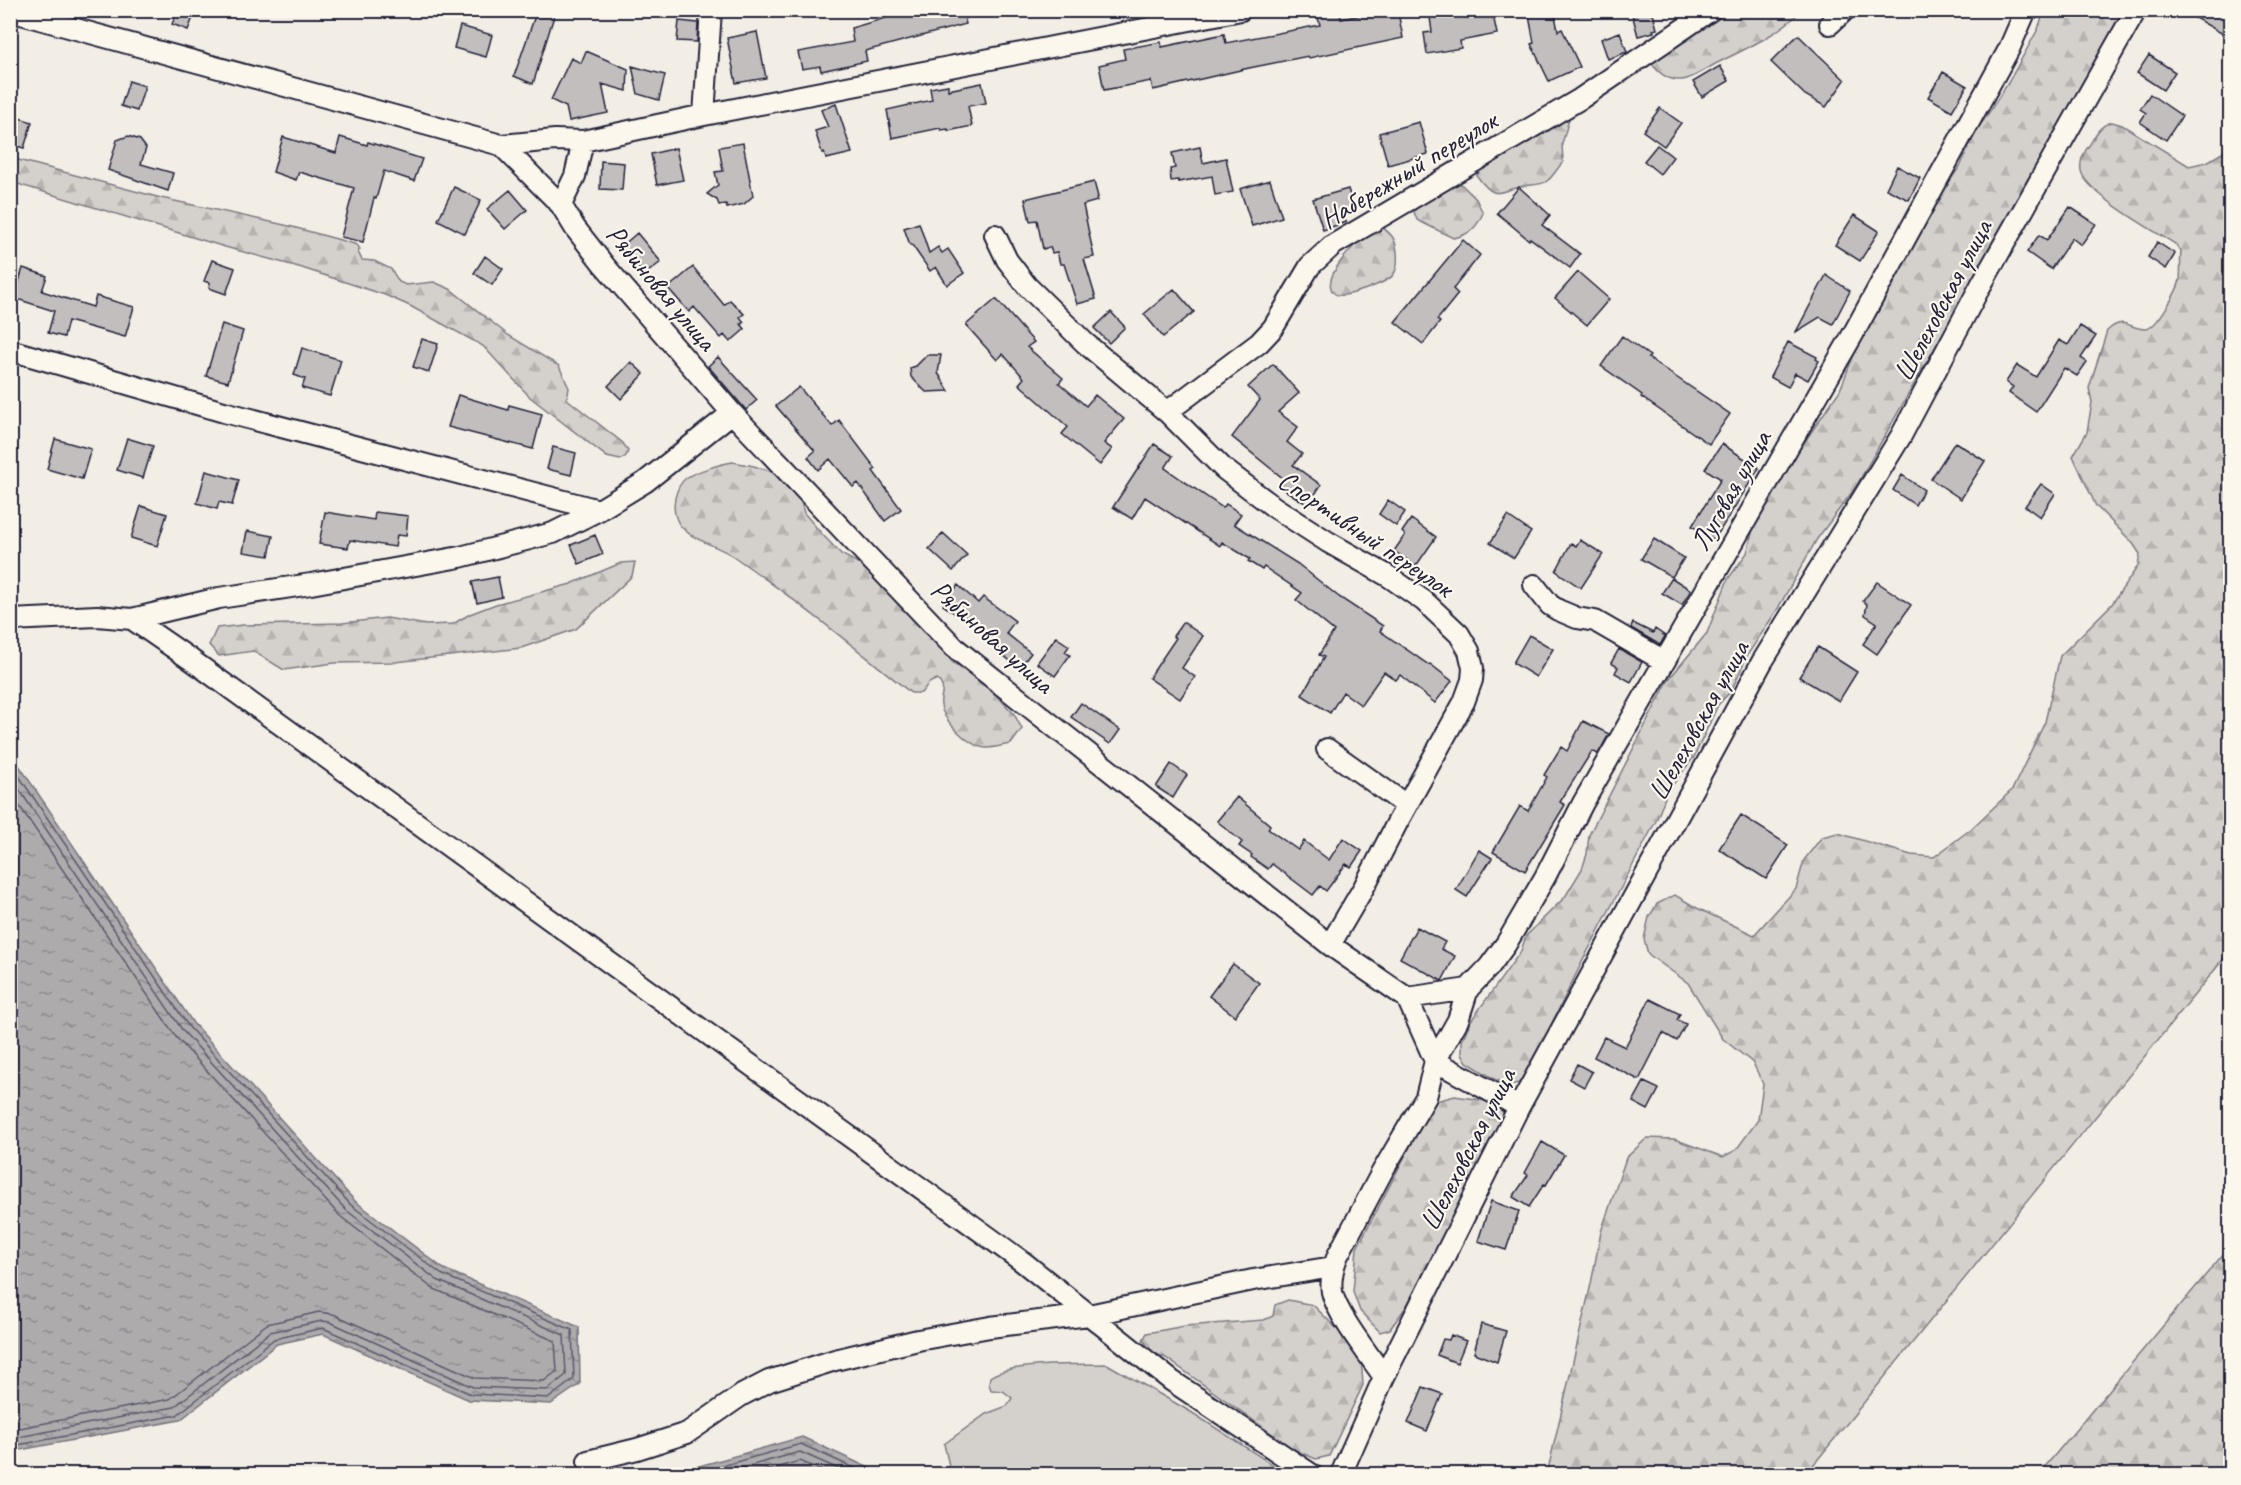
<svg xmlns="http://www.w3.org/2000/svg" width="2241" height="1485" font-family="Caveat,sans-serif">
	<defs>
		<pattern id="forest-firs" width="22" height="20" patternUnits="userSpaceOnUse" patternTransform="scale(1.5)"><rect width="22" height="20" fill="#d4d1cc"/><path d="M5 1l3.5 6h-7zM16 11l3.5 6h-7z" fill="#b6b3b0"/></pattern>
		<pattern id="water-ripples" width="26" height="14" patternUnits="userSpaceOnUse" patternTransform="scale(1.5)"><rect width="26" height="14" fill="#aeabad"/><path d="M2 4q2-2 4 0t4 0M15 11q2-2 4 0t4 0" fill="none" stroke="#8d8b8e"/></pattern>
	</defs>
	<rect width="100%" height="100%" fill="#f2eee5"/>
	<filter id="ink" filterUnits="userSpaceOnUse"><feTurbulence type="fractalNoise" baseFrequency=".0167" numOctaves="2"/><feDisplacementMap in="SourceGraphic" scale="12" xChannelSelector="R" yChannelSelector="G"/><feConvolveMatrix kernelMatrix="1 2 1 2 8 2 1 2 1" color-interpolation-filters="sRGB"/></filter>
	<g filter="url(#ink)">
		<!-- grass -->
		<path fill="#d4d1cc" stroke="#7b7a84" stroke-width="1.5" d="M1107,1364L1191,1412L1287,1474H951L944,1444L986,1414L1007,1406L1012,1398L1003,1391L991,1390L989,1384L990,1377C1011,1362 1079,1365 1107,1364Z"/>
		<!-- forest -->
		<path fill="url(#forest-firs)" stroke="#7b7a84" stroke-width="1.5" d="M1721,11H1801C1776,36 1747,48 1715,64C1705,70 1693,79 1682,80C1668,81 1659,73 1651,63L1656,56Z
			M2044,11H2126L1855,488L1817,539L1777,610L1748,654L1731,691L1718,705L1694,757L1667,792L1657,819L1582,962L1528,1072L1519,1083L1509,1085L1494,1079L1467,1062L1462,1054V1041L1470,1022L1521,951L1526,936L1565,897L1582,869L1587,854L1589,835L1669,679L1707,633L1728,579L1747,553L1754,525L1782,475L1840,390L1856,349L1875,313L1892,288L1902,265L1942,192L1961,165L1975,131L1984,120L2008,83L2038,29Z
			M1569,115V119L1562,144L1563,162C1558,167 1553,177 1547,181C1540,186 1531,184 1523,186C1498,191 1496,202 1477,176L1480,166Z
			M2112,122L2122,125L2189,166L2207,162L2230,148V951L1806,1474H1547L1591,1284L1601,1232L1626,1158L1647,1138L1674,1139L1723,1157L1736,1150L1758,1120L1763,1084L1753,1063L1723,1039L1688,983L1648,954L1644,939L1649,917L1657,904L1675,895L1697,908L1754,935L1796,889L1804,860L1822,837L1838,833L1911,855L1934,857L1971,829L2012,790L2045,722L2060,656L2112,604L2138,566L2140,554L2132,542L2096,506L2073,456L2087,432L2092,402L2089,388L2107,331C2123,315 2129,329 2146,329C2157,328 2178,290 2180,280C2181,271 2180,260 2181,251L2175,244C2154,231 2092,196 2082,174C2078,164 2084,152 2090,144C2096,134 2100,125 2112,122Z
			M11,158L161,198L289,226L351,243L357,245L360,249L358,252L362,260L374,261L391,269L399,282L406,285L434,282L450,289L508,335L559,366L569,388L567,399L623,443L628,451L626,456L620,460L607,457L530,397L483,346L410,306L385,295L299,267L225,247L11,182Z
			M1458,181L1476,199L1483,213C1477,227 1470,235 1453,238L1417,220L1414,212L1419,203Z
			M1384,228C1386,231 1391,234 1393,238C1398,246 1399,265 1394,274C1389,282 1343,300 1335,294C1324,285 1335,269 1341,261C1353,246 1364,233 1384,228Z
			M733,462L754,466L781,475L799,495L804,513L821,533L841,554L867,568L928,630L952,662L992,690L1014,714L1022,729L1011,744C1003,745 995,748 987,748C971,748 943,721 941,705C939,693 948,691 937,679L929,683L921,693H911C853,646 794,598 733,556C717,545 684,538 677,520C671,508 675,487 686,478C694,472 723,463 733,462Z
			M635,562L632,576L576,629L521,648L395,662L334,663L284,670L253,651L219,656L209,645L217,628L243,625L342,623L387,618L426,625L453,624L470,614L496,604L571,584L621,563Z
			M1455,1096C1473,1099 1493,1098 1504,1114L1503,1121L1406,1307L1390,1329L1380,1332L1360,1311L1353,1292L1357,1248L1423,1122L1436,1101Z
			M2230,1246V1474H2041L2044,1468Z
			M1288,1300L1313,1305L1351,1343L1361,1357L1363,1385L1329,1456L1316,1459L1295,1450L1166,1358L1152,1352L1143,1340L1147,1333L1185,1326L1264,1320L1273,1316L1275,1305Z"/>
		<!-- water -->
		<path fill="url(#water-ripples)" stroke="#76747f" stroke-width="1.5" d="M10,752L193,1023L355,1201L444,1269L579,1327L580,1384L551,1404L469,1400L323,1334L277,1344L180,1420L15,1451L11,1448Z
			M802,1437L882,1474H671Z"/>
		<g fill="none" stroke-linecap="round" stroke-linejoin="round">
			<!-- shore -->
			<path stroke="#5a5969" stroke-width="1.5" d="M10,763L189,1027L351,1205L441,1274L572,1330L574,1379L549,1398L471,1394L323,1328L274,1339L177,1415L18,1445L10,1443
				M10,776L183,1031L346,1210L437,1280L564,1335L566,1375L547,1390L473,1387L330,1322L322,1321L270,1332L174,1407L19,1437L10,1436
				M10,792L176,1037L340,1216L432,1288L555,1341L557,1371L544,1381L475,1378L333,1314L319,1312L267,1324L170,1399L20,1428L10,1427
				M693,1474L801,1444L867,1474
				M720,1474L800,1452L850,1474
				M753,1474L800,1461L829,1474"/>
		</g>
		<!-- building -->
		<path fill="#c2bebe" stroke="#22223b" stroke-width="1.5" d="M178,10H196L188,30L172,24Z
			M537,10L554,16L533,84L514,76Z
			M903,10H962L966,24L865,51L867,61L821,71L820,66L802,69L798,52L853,42L851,28L903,13Z
			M1334,10H1340L1341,19L1381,11L1382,15L1398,12L1403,38L1309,58L1308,56L1249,68L1153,90L1151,81L1104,90L1099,65L1125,59L1123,49L1161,42L1162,47L1224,34L1226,43L1320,25L1317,14Z
			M1429,10H1492L1497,34L1460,41L1461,48L1427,54L1424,33L1432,32Z
			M1528,10H1554L1558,31L1562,29L1580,67L1549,81L1531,44L1534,43Z
			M1631,10H1652L1657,29L1653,30L1654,32L1638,36Z
			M2181,10H2230V20L2223,34Z
			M679,21L698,23L697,42L677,41Z
			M460,26L492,35L486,57L454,48Z
			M757,32L766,78L736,83L727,38Z
			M1620,32L1627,52L1608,59L1601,39Z
			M1798,35L1845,80L1826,107L1805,95L1771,62Z
			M586,51L628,69L627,91L602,84L608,113L569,121L566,107L551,100L571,58L581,63Z
			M2149,55L2175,72L2163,90L2137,73Z
			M632,66L665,75L659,100L638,94Z
			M1720,66L1729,81L1702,97L1693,82Z
			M1943,72L1967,86L1952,111L1928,97Z
			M129,81L145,86L137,111L121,106Z
			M982,83L986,103L968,106L972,126L948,131V129L941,130L940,128L892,138L887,110L932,100L930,88L948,85V90Z
			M2150,94L2182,116L2166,140L2140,122L2146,113L2140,109Z
			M836,104L852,153L826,159L824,152L822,153L815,131L828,127L821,110Z
			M1660,108L1681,123L1664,146L1643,131Z
			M10,115L32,122L24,148L10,144Z
			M1419,122L1428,154L1388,165L1379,133Z
			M128,136L140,140L146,148L141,164L173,173L168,191L108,170L117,140Z
			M283,137L336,153L340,137L367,145L368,142L422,159L414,181L384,171L376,199L374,198L363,242L341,237L354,188L299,172L296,180L273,172Z
			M743,143L753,196L744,204L727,208L726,204L719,205L717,200L707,194L718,185L715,172L723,171L719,147Z
			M1657,145L1673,157L1660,174L1644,161Z
			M1200,147L1203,163L1226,158L1233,192L1215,195L1212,176L1178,182V180L1171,181L1170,169L1175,168L1172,153Z
			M676,148L683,180L657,185L651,154Z
			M601,161L624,163L622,190L600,189Z
			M1897,166L1920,178L1909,200L1886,189Z
			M1270,180L1282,217L1252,226L1240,189Z
			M1094,182L1098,197L1096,198L1097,201L1083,205L1094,257L1084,259L1096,299L1077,304L1064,264H1060L1057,252L1052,253L1050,247L1043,249L1037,220L1030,221L1025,199Z
			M454,187L481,200L465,234L438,220Z
			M1519,187L1550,215L1542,225L1580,254L1570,268L1530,238L1529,240L1497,213Z
			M1348,189L1354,208L1342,212L1346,222L1323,230L1313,199Z
			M510,190L527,210L505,229L487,209Z
			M2070,207L2096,224L2081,245L2072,238L2051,269L2027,252L2039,235L2047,240Z
			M1854,215L1879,231L1860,261L1835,245Z
			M919,223L929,253L938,247L942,253L948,249L964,273L947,285L936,267L930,271L912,245H910L904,228Z
			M637,233L661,262L644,275L621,247Z
			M1463,240L1480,255L1453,289L1458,294L1437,320L1440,322L1423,344L1395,322Z
			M2157,242L2175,254L2166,269L2148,257Z
			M485,256L503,269L492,285L474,273Z
			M212,260L235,268L226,294L209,288L210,283L204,281Z
			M693,267L724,305L730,300L744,314L740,317L744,322L741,324L745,329L730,342L724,335L721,338L694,307L689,312L668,288Z
			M23,268L47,276L42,291L93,307L96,296L134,307L125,337L68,321L64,337L48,333L54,311L14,298Z
			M1578,272L1609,299L1587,325L1555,298Z
			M1826,275L1850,291L1833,324L1820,317L1796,332Z
			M1174,289L1194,312L1163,337L1144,314Z
			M996,299L1034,342L1027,347L1063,378L1059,383L1086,406L1095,395L1124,419L1104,443L1112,449L1100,465L1062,434L1068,427L1019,384L1024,378L1003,354L997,360L966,325Z
			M1111,312L1125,327L1109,343L1094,328Z
			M222,324L243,331L228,382L206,376Z
			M2080,326L2096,336L2081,358L2087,362L2077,376L2064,368L2036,412L2009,393L2013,387L2006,382L2017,365L2036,377L2059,340L2068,345Z
			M1622,336L1650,356L1648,358L1730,414L1709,444L1641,397L1642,395L1601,366Z
			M422,339L438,344L429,372L413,367Z
			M1788,342L1817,357L1816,359L1819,361L1808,380L1795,373L1788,387L1770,377Z
			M302,348L341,360L330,396L302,388L305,379L294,375Z
			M927,355H941L938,373L949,391L926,392L911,377L910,368L916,366Z
			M718,357L757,400L746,410L708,366Z
			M631,362L644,374L621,399L608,386Z
			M1273,364L1299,393L1278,412L1298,427L1287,442L1302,454L1293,465L1321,485L1308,505L1280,487L1285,480L1232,437L1260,400L1248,387Z
			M799,387L832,426L839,420L876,469L873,471L901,509L885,521L858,483L853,487L830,459L818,470L808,457L815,451L776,406Z
			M458,395L508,410L509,405L542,414L533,449L448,427Z
			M127,438L153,446L143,478L117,470Z
			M55,439L91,449L82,479L47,469Z
			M1955,442L1985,461L1961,499L1931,479Z
			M1154,444L1173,456L1165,468L1223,508L1226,504L1241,514L1234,524L1298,564L1339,597L1383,626L1380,631L1429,665L1430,664L1452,681L1435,703L1400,675L1396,680L1384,672L1361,705L1343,692L1330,713L1302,695L1324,657L1319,655L1334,631L1296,600L1302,593L1264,567L1262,570L1248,561L1250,559L1222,542L1220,546L1145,497L1132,519L1113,507Z
			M1722,444L1759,468L1714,540L1692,526L1721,479L1705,469Z
			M553,447L576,453L571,475L547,469Z
			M206,471L239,480L232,505L219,502L217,509L197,503Z
			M1902,475L1924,490L1915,505L1893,490Z
			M2041,484L2055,494L2040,517L2025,506Z
			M1388,500L1405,512L1396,526L1379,514Z
			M141,506L167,514L157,546L131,538Z
			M325,512L374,520L375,512L408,516L406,536L397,535L395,547L350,540L348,548L319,544Z
			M1508,516L1531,532L1514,558L1490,543Z
			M1411,519L1436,537L1416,566L1394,551L1405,535L1402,532Z
			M247,531L273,536L269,556L243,552Z
			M943,533L967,555L953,571L929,549Z
			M595,535L603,554L579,564L571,545Z
			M1654,539L1684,558L1672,577L1641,559Z
			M1580,540L1603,554L1581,588L1556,571L1571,543L1576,546Z
			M498,577L502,597L477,603L472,582Z
			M1672,578L1691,590L1682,605L1662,593Z
			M1877,582L1911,605L1877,654L1863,644L1877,623L1865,615L1867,604L1863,601Z
			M958,585L978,603L983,597L1015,621L1006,633L1031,653L1019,668L1003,655L1004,653L984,637L988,633L959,612L957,615L943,605Z
			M1183,622L1203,636L1182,668L1195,677L1180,699L1149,678L1176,638L1173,636Z
			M1633,623L1653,633L1655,629L1665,636L1660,645L1631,628Z
			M1529,635L1553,649L1536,677L1513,663Z
			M1056,637L1069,646L1065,652L1070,655L1055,676L1037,663Z
			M1818,647L1857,672L1839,701L1799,677Z
			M1619,649L1642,662L1631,682L1615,673L1618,667L1611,663Z
			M1081,703L1120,730L1110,744L1071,717Z
			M1583,721L1609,734L1598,754L1592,751L1560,802L1565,805L1525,871L1493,852L1520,806L1528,811L1547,777L1544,775L1561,747L1567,751Z
			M1171,764L1187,775L1173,798L1156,787Z
			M1237,797L1270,825L1268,829L1298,850L1304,841L1329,860L1343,838L1362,851L1351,867L1346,864L1326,891L1320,886L1313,895L1272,864L1268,869L1251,857L1252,855L1239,846L1242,842L1217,821Z
			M1741,815L1788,845L1766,879L1719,849Z
			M1479,850L1492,858L1467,897L1456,890Z
			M1417,927L1445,942L1441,949L1455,956L1442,981L1400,958Z
			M1233,964L1259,983L1235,1016L1209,996Z
			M1650,999L1680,1014L1677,1020L1686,1024L1677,1041L1663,1033L1639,1080L1594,1057L1604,1037L1625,1047Z
			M1577,1064L1592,1072L1584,1087L1569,1079Z
			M1644,1082L1659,1089L1648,1110L1633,1102Z
			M1542,1142L1564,1155L1546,1185L1544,1184L1529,1207L1513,1197L1528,1175L1525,1173Z
			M1491,1201L1519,1211L1506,1250L1478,1241Z
			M1481,1324L1506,1331L1497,1362L1474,1353Z
			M1451,1335L1466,1341L1457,1363L1437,1355L1443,1339L1449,1340Z
			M1423,1387L1442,1394L1427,1431L1408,1423Z"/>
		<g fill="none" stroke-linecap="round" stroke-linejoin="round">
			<!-- minor casing -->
			<g stroke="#22223b" stroke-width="24">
				<path id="minor" d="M10,11L501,145
					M1830,24L1845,10
					M704,115L711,10
					M583,141L575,176L561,205L501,145L555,140L583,141L704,115L1241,10
					M561,205L575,228L604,265L732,413L955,648L1330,945L1407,998L1468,989
					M995,235L1007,260L1027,286L1085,343L1167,412L1224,469L1274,507L1328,542L1388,576L1424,601L1459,634L1469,651L1473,668L1472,680L1464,702L1397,823L1364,887L1330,945
					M10,350L224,412L599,510
					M1167,412L1259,343L1273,328L1310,266L1333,245L1580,99L1711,10
					M1534,585L1550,605L1558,610L1577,618L1595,621L1664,661
					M132,619L219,598L311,584L460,557L553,533L599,510L645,482L732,413
					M10,620L97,616L132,619L190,659L1023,1262L1172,1381L1311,1474
					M1327,749L1406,805
					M1407,998L1435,1061L1519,1107
					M1384,1377C1370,1356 1337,1315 1332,1292C1330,1279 1333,1267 1338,1255L1382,1172L1426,1097L1435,1061L1458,1020L1468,989L1489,967L1506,944L1545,877L1583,803L1852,336L2009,49L2026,10
					M588,1461L637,1449L687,1433L742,1395L769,1381L835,1360L918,1340L990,1327L1089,1315L1253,1280L1333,1267
					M1341,1474L1384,1377L1519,1107L1762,662L1901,436L1981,285L2136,10"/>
			</g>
			<!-- minor -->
			<use href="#minor" stroke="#fbf7ec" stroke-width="20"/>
		</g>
	</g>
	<g text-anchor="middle" stroke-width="4.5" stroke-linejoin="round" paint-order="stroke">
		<!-- street labels -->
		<g font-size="28" fill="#22223b" stroke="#fbf7ec">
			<text transform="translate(1408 169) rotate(-31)" y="10">Набережный переулок</text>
			<text transform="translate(662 287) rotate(50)" y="10">Рябиновая улица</text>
			<text transform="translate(1942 300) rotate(-62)" y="10">Шелеховская улица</text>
			<text transform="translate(1730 490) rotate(-60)" y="10">Луговая улица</text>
			<text transform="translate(1366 533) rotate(34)" y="10">Спортивный переулок</text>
			<text transform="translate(993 636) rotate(42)" y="10">Рябиновая улица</text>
			<text transform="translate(1698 720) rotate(-61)" y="10">Шелеховская улица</text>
			<text transform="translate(1467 1149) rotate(-63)" y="10">Шелеховская улица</text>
		</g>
	</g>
	<!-- margin -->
	<rect width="2241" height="1485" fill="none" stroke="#fbf7ec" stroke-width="36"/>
	<rect x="18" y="18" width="2205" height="1449" fill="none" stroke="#22223b" stroke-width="2" filter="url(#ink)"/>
</svg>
